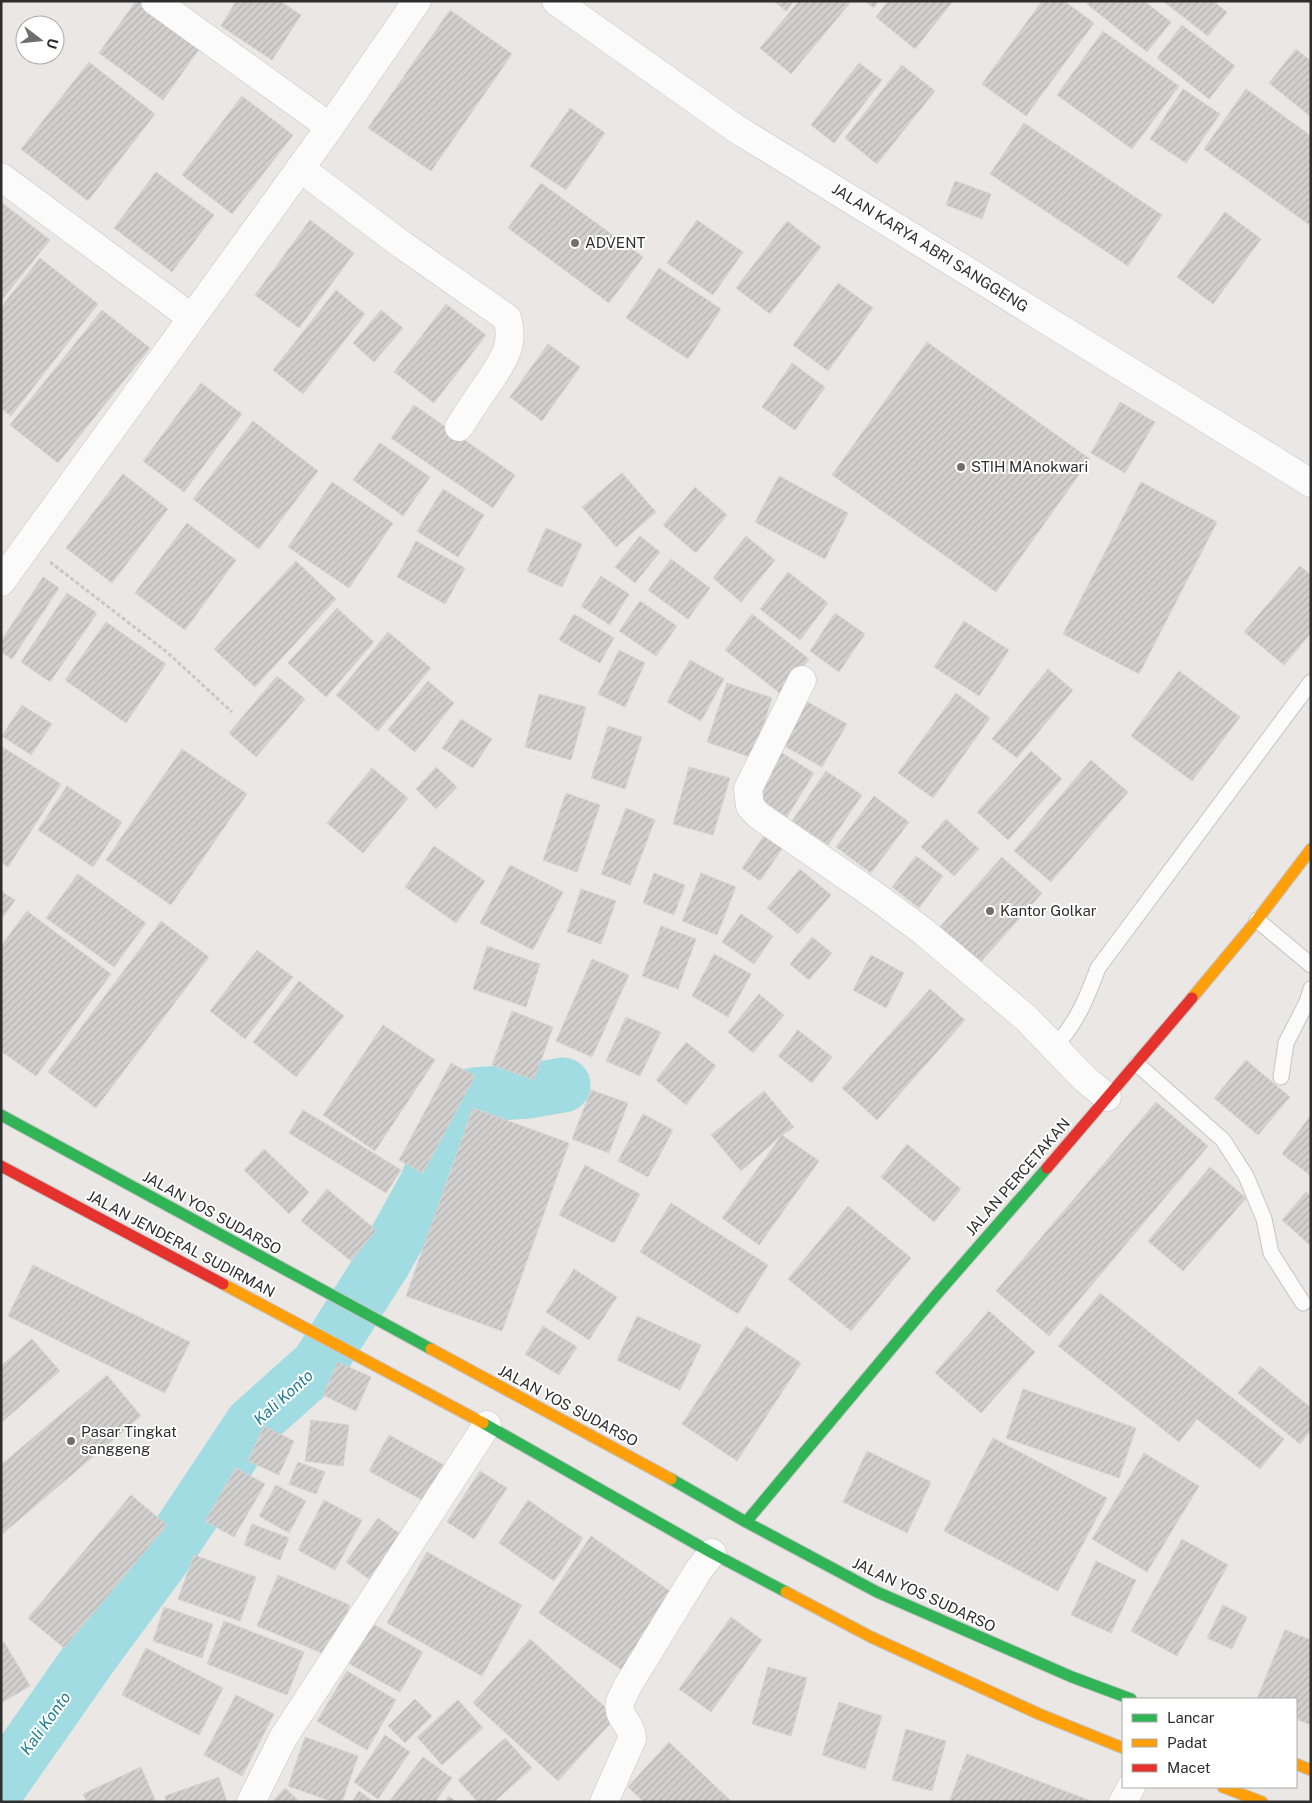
<svg xmlns="http://www.w3.org/2000/svg" width="1312" height="1803" font-family="'Public Sans',sans-serif">
	<defs>
		<pattern id="building-hatch" width="6" height="6" patternUnits="userSpaceOnUse" patternTransform="scale(1.25)"><rect width="6" height="6" fill="#d2d0ce"/><path d="M-1 1l2-2M0 6l6-6M5 7l2-2" fill="none" stroke="#b5b3b1"/></pattern>
	</defs>
	<rect width="100%" height="100%" fill="#eae7e5"/>
	<g fill="none" stroke-linecap="round" stroke-linejoin="round">
		<!-- river -->
		<path stroke="#a1dce3" stroke-width="55" d="M1,1784L92,1654L163,1558L252,1424L318,1365L383,1263L427,1184L438,1155L474,1095L529,1091L563,1085"/>
	</g>
	<!-- building -->
	<path fill="url(#building-hatch)" stroke="#d6d3d1" d="M136,1H142L202,45L163,100L99,53Z
		M236,1H280L301,15L272,60L221,26Z
		M774,1H794L786,11Z
		M799,1H848L850,3L791,74L760,48Z
		M865,1H879L874,8Z
		M888,1H953L915,49L876,17Z
		M1042,1H1064L1094,23L1026,116L982,84Z
		M1090,1H1144L1171,22L1147,52L1087,4Z
		M1163,1H1213L1227,12L1208,36Z
		M450,10L512,54L431,171L368,128Z
		M1182,25L1235,66L1209,99L1157,58Z
		M1103,31L1179,86L1132,149L1057,95Z
		M1296,49L1311,61V117L1269,83Z
		M89,62L155,114L88,201L21,149Z
		M859,63L882,80L834,143L811,125Z
		M902,65L935,91L877,164L845,138Z
		M1183,89L1220,114L1186,163L1150,139Z
		M1246,89L1311,136V226L1204,149Z
		M242,96L293,135L232,214L182,175Z
		M570,108L605,133L566,190L530,166Z
		M1024,123L1162,215L1128,266L990,174Z
		M156,172L214,215L172,272L114,228Z
		M955,181L991,194L982,219L946,205Z
		M541,183L643,257L609,303L508,228Z
		M1,202L50,240L1,301Z
		M1225,212L1261,239L1213,304L1177,277Z
		M310,220L354,253L299,328L255,295Z
		M697,220L743,252L713,295L667,263Z
		M787,221L821,247L770,314L736,288Z
		M40,258L98,304L11,416L1,408V307Z
		M659,268L721,309L688,359L626,318Z
		M838,283L873,308L828,371L793,345Z
		M336,290L365,314L303,394L273,370Z
		M446,304L486,335L434,403L394,372Z
		M102,310L150,348L58,463L10,425Z
		M381,310L403,328L374,362L353,343Z
		M927,342L1090,459L996,592L832,475Z
		M548,344L580,367L542,421L510,397Z
		M792,363L825,387L795,430L762,407Z
		M201,383L242,414L184,492L143,461Z
		M1120,402L1155,422L1125,473L1091,453Z
		M414,405L515,475L493,508L391,438Z
		M253,421L318,471L259,549L193,499Z
		M380,443L430,477L403,516L353,480Z
		M622,473L656,512L616,547L582,507Z
		M123,474L168,509L112,583L66,548Z
		M779,476L848,513L825,559L755,522Z
		M332,482L393,523L349,588L288,547Z
		M1141,482L1217,522L1139,674L1063,634Z
		M695,487L727,515L696,553L663,525Z
		M443,489L484,515L458,557L417,531Z
		M187,523L236,560L185,630L135,593Z
		M546,528L582,544L562,587L527,571Z
		M640,536L660,552L635,583L615,567Z
		M746,536L775,560L741,602L713,578Z
		M416,541L465,568L445,604L397,577Z
		M671,559L710,588L688,619L648,590Z
		M296,561L336,599L255,687L214,649Z
		M1300,566L1311,575V633L1284,665L1244,632Z
		M788,572L828,603L800,640L760,609Z
		M601,576L629,594L610,625L581,606Z
		M43,577L59,588L12,659L1,652V641Z
		M67,593L97,613L50,682L21,662Z
		M640,601L677,626L656,656L619,631Z
		M337,608L374,642L326,697L288,663Z
		M835,613L865,634L839,672L810,651Z
		M574,614L614,638L600,663L559,640Z
		M752,614L809,659L781,694L725,650Z
		M964,621L1009,650L979,696L934,667Z
		M106,622L166,664L126,723L65,680Z
		M388,632L431,668L378,731L336,695Z
		M619,650L645,663L625,707L598,694Z
		M690,660L724,679L701,721L667,702Z
		M1048,669L1073,690L1017,758L992,739Z
		M1179,671L1240,717L1192,781L1131,736Z
		M277,676L305,699L256,757L229,733Z
		M428,681L454,703L415,752L388,730Z
		M727,683L772,698L753,758L707,742Z
		M956,693L990,718L933,798L898,773Z
		M539,694L586,707L571,760L525,747Z
		M806,701L847,724L822,767L781,744Z
		M22,705L52,724L31,755L2,736Z
		M461,719L492,739L473,768L442,748Z
		M608,726L642,737L625,789L591,778Z
		M1,746L61,784L8,867L1,862Z
		M182,749L247,794L171,905L106,860Z
		M779,751L814,773L787,817L751,794Z
		M1031,751L1062,779L1008,840L977,812Z
		M1091,760L1128,792L1051,882L1014,851Z
		M436,767L457,787L436,809L416,789Z
		M689,767L730,778L713,835L673,824Z
		M372,768L408,798L363,853L327,823Z
		M826,771L862,795L828,845L792,821Z
		M67,786L122,822L93,867L38,830Z
		M566,793L600,805L577,872L543,860Z
		M874,796L909,822L871,873L836,847Z
		M626,808L655,820L630,885L601,874Z
		M946,819L979,849L954,876L921,847Z
		M766,833L784,846L760,881L742,868Z
		M434,846L485,881L456,923L405,887Z
		M916,856L943,876L919,908L892,887Z
		M1002,857L1042,893L979,964L939,928Z
		M510,865L563,892L533,950L480,923Z
		M800,869L831,895L798,934L767,908Z
		M654,873L685,885L674,915L643,903Z
		M701,873L736,887L717,935L682,921Z
		M78,874L146,923L114,967L46,918Z
		M581,889L616,901L601,944L567,932Z
		M1,891L15,900L1,920Z
		M27,911L111,974L36,1076L1,1051V946Z
		M741,914L773,936L754,964L722,942Z
		M161,921L209,957L96,1108L48,1072Z
		M661,926L696,939L678,989L642,976Z
		M812,937L832,953L809,980L790,964Z
		M487,946L540,964L526,1007L473,989Z
		M257,950L293,977L245,1039L210,1011Z
		M714,954L751,974L728,1017L692,996Z
		M871,955L904,973L886,1008L853,990Z
		M592,959L629,975L592,1057L556,1041Z
		M299,981L344,1016L296,1077L253,1042Z
		M930,989L965,1020L877,1120L842,1088Z
		M759,994L784,1015L753,1053L728,1032Z
		M512,1011L553,1027L534,1080L492,1065Z
		M626,1017L661,1032L640,1076L606,1061Z
		M383,1025L435,1060L375,1151L323,1115Z
		M798,1030L832,1057L812,1083L778,1056Z
		M686,1042L716,1066L686,1105L656,1080Z
		M1246,1060L1290,1097L1258,1135L1214,1098Z
		M451,1063L475,1076L423,1173L399,1160Z
		M591,1090L628,1103L609,1153L572,1139Z
		M764,1091L794,1127L782,1135L741,1171L711,1135Z
		M1156,1102L1208,1146L1049,1336L996,1291Z
		M473,1108L569,1143L502,1331L406,1296Z
		M303,1110L401,1170L386,1193L289,1133Z
		M643,1114L673,1130L648,1177L618,1161Z
		M1311,1115V1176L1282,1154Z
		M782,1135L819,1161L759,1245L722,1218Z
		M907,1144L961,1189L934,1222L881,1177Z
		M264,1149L309,1192L289,1214L244,1170Z
		M585,1165L640,1194L614,1243L559,1215Z
		M1210,1167L1246,1198L1183,1271L1148,1241Z
		M327,1189L376,1230L351,1261L301,1221Z
		M1306,1192L1311,1196V1246L1282,1220Z
		M671,1203L768,1265L738,1314L640,1252Z
		M848,1206L911,1258L851,1331L788,1279Z
		M33,1265L190,1342L165,1393L8,1316Z
		M574,1269L617,1297L589,1340L546,1312Z
		M1100,1293L1284,1439L1260,1469L1197,1419L1179,1442L1058,1346Z
		M989,1311L1035,1352L981,1413L935,1373Z
		M637,1316L701,1345L680,1390L617,1360Z
		M543,1326L577,1347L559,1375L525,1354Z
		M746,1326L801,1363L737,1461L682,1424Z
		M32,1339L60,1371L1,1423V1366Z
		M338,1362L371,1377L356,1411L323,1395Z
		M1260,1366L1311,1408V1430L1300,1444L1238,1393Z
		M107,1375L141,1416L1,1535V1465Z
		M1023,1389L1136,1428L1119,1478L1006,1438Z
		M311,1420L349,1425L343,1466L305,1461Z
		M264,1426L294,1441L279,1475L248,1461Z
		M389,1435L444,1465L424,1501L369,1471Z
		M993,1438L1107,1498L1058,1591L944,1531Z
		M867,1451L931,1482L907,1533L843,1502Z
		M1144,1453L1199,1486L1147,1572L1092,1539Z
		M298,1462L325,1472L316,1494L289,1484Z
		M236,1468L265,1484L234,1537L205,1521Z
		M480,1471L507,1488L474,1539L447,1522Z
		M276,1485L306,1501L289,1533L259,1516Z
		M131,1495L167,1525L64,1648L28,1618Z
		M324,1500L362,1520L335,1570L298,1550Z
		M528,1500L583,1538L554,1581L499,1543Z
		M378,1518L402,1535L370,1580L346,1562Z
		M252,1524L289,1538L280,1560L244,1545Z
		M591,1536L674,1594L622,1670L539,1613Z
		M1182,1539L1228,1565L1177,1656L1131,1631Z
		M427,1552L522,1605L482,1676L387,1623Z
		M194,1555L256,1577L240,1621L178,1599Z
		M1096,1561L1136,1580L1111,1633L1071,1615Z
		M278,1575L350,1605L329,1656L257,1626Z
		M1223,1605L1247,1617L1232,1649L1207,1638Z
		M164,1607L213,1624L202,1658L153,1641Z
		M731,1617L762,1640L711,1712L679,1689Z
		M224,1621L304,1652L287,1695L207,1664Z
		M371,1623L423,1652L400,1692L348,1663Z
		M1285,1630L1311,1640V1725L1296,1719V1699H1257Z
		M530,1639L616,1717L558,1781L473,1703Z
		M4,1642L30,1686L1,1703V1644Z
		M146,1648L223,1688L199,1735L122,1695Z
		M768,1667L807,1678L791,1736L752,1724Z
		M347,1671L396,1700L367,1750L317,1721Z
		M236,1695L274,1714L242,1776L204,1755Z
		M415,1699L432,1716L405,1743L388,1726Z
		M458,1700L483,1728L442,1765L417,1737Z
		M839,1702L882,1716L865,1769L822,1755Z
		M906,1729L946,1741L932,1791L892,1780Z
		M385,1735L410,1752L378,1799L354,1782Z
		M305,1737L358,1756L342,1802H333L288,1786Z
		M505,1738L532,1768L494,1802H478L458,1780Z
		M669,1742L732,1802H644L628,1787Z
		M967,1754L1094,1802H949Z
		M423,1757L452,1778L435,1802H389Z
		M141,1767L156,1802H87L83,1794Z
		M219,1777L227,1802H166L165,1796Z
		M285,1788L300,1802H272Z
		M359,1791L374,1802H352Z
		M448,1796L458,1802H445Z"/>
	<g fill="none" stroke-linecap="round" stroke-linejoin="round">
		<!-- lane casing -->
		<g stroke="#c5c4c5" stroke-width="17">
			<path id="lane" d="M1257,920L1311,965
				M1054,1048C1077,1022 1086,1000 1098,968L1311,682
				M1137,1064L1223,1140L1246,1176L1264,1219L1271,1253L1303,1303
				M1281,1077L1286,1043L1307,1002L1311,989"/>
		</g>
		<!-- street casing -->
		<g stroke="#c5c4c5" stroke-width="29">
			<path id="street" d="M155,1L330,127
				M556,1L735,128L1311,483
				M300,168L401,244L507,318C516,345 501,364 487,385C477,399 468,413 459,427
				M1,177L192,318
				M1,582L330,127L417,1
				M802,680L748,789L750,806L758,815L874,895L924,932L1026,1018L1085,1079L1107,1097
				M251,1802L283,1738L487,1425
				M604,1802L632,1739C633,1725 616,1717 620,1702C622,1697 625,1692 627,1687L698,1571L712,1553
				M1123,1802L1131,1787"/>
		</g>
		<!-- fast casing -->
		<g stroke="#c5c4c5" stroke-width="13">
			<path id="fast" d="M1,1115L431,1349
				M483,1423L712,1553L786,1592
				M671,1479L746,1522L877,1592L1072,1677L1131,1699
				M746,1522L937,1294L1047,1168"/>
		</g>
		<!-- slow casing -->
		<g stroke="#c5c4c5" stroke-width="13">
			<path id="slow" d="M1192,998L1257,920L1311,849
				M223,1284L483,1423
				M431,1349L671,1479
				M786,1592L871,1637L1039,1714L1123,1748
				M1296,1764L1311,1770
				M1223,1787L1262,1802"/>
		</g>
		<!-- jam casing -->
		<g stroke="#c5c4c5" stroke-width="13">
			<path id="jam" d="M1,1166L223,1284
				M1047,1168L1192,998"/>
		</g>
		<!-- path -->
		<path stroke="#c7c7c7" stroke-width="3" stroke-dasharray="4 2.5" stroke-linecap="butt" d="M50,562L168,653L232,712"/>
		<!-- lane -->
		<use href="#lane" stroke="#fcfbfb" stroke-width="15"/>
		<!-- street -->
		<use href="#street" stroke="#fcfbfb" stroke-width="28"/>
		<!-- fast -->
		<use href="#fast" stroke="#30b455" stroke-width="11"/>
		<!-- slow -->
		<use href="#slow" stroke="#ff9f0a" stroke-width="11"/>
		<!-- jam -->
		<use href="#jam" stroke="#e5322d" stroke-width="11"/>
	</g>
	<!-- markers -->
	<g fill="#706f6e" stroke="#fff" stroke-width="2">
		<circle cx="575" cy="243" r="5"/>
		<circle cx="961" cy="467" r="5"/>
		<circle cx="990" cy="911" r="5"/>
		<circle cx="71" cy="1441" r="5"/>
	</g>
	<g text-anchor="middle" stroke-width="4" stroke-linejoin="round" paint-order="stroke">
		<!-- poi labels -->
		<g font-size="15" fill="#2e2e2e" stroke="#fff" text-anchor="start">
			<text x="585" y="248">ADVENT</text>
			<text x="971" y="472">STIH MAnokwari</text>
			<text x="1000" y="916">Kantor Golkar</text>
			<text x="81" y="1437">Pasar Tingkat<tspan x="81" dy="17">sanggeng</tspan></text>
		</g>
		<!-- street labels -->
		<g font-size="15" fill="#2e2e2e" stroke="#fff">
			<text transform="translate(930 248) rotate(32)" y="5">JALAN KARYA ABRI SANGGENG</text>
			<text transform="translate(1018 1177) rotate(-49)" y="5">JALAN PERCETAKAN</text>
			<text transform="translate(212 1213) rotate(29)" y="5">JALAN YOS SUDARSO</text>
			<text transform="translate(181 1244) rotate(28)" y="5">JALAN JENDERAL SUDIRMAN</text>
			<text transform="translate(568 1406) rotate(28)" y="5">JALAN YOS SUDARSO</text>
			<text transform="translate(924 1595) rotate(25)" y="5">JALAN YOS SUDARSO</text>
		</g>
		<!-- water labels -->
		<g font-size="16" font-style="italic" fill="#1d7c92" stroke="#fff">
			<text transform="translate(283 1397) rotate(-42)" y="6">Kali Konto</text>
			<text transform="translate(45 1723) rotate(-54)" y="6">Kali Konto</text>
		</g>
	</g>
	<!-- border -->
	<rect width="1312" height="1803" fill="none" stroke="#2e2e2e" stroke-width="5"/>
	<!-- legend -->
	<rect x="1122" y="1698" width="175" height="90" fill="#ffffff" stroke="#ababab"/>
	<rect x="1132" y="1714" width="25" height="8" fill="#30b455" stroke="#ababab"/>
	<text x="1167" y="1723" font-size="15" fill="#2e2e2e">Lancar</text>
	<rect x="1132" y="1739" width="25" height="8" fill="#ff9f0a" stroke="#ababab"/>
	<text x="1167" y="1748" font-size="15" fill="#2e2e2e">Padat</text>
	<rect x="1132" y="1764" width="25" height="8" fill="#e5322d" stroke="#ababab"/>
	<text x="1167" y="1773" font-size="15" fill="#2e2e2e">Macet</text>
	<!-- north arrow -->
	<g transform="translate(40 40) rotate(106)"><circle r="24" fill="#ffffff" stroke="#ababab"/>
	<path d="M0-4L9 19L0 12L-9 19Z" fill="#706f6e"/>
	<text y="-8" font-size="14" font-weight="bold" text-anchor="middle" fill="#2e2e2e">U</text>
	</g>
</svg>
